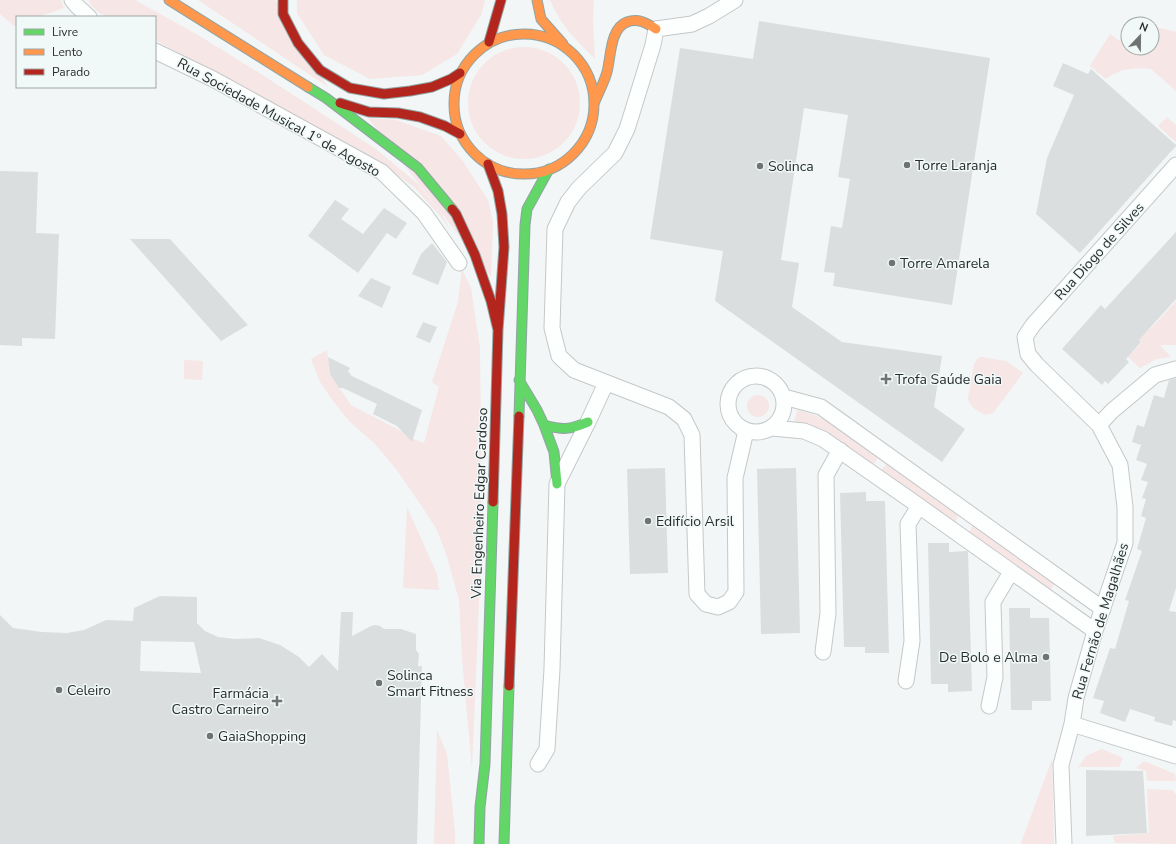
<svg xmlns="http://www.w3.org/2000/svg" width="1176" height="844" font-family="'Nunito Sans',sans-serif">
	<rect width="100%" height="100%" fill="#f2f6f6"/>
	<!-- green -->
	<path fill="#f6e6e6" d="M0,0H61L64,8L38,17H17V25L14,26L0,14Z
		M89,0H135L198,35L261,74L376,149L418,184L441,213L451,231L440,216L414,187L372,157L155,40V17H108L98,12L90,4Z
		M198,0H275L328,87Z
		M297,0H485L481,15L457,54L422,75L370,79L324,55L297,13Z
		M550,0H594L593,18L595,59C576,40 561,26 550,0Z
		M1152,26L1176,32V91L1151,69C1133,68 1121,68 1106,79L1090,66L1110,34L1120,41L1128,36V48H1152Z
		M468 103a56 56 0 1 1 112 0a56 56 0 1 1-112 0Z
		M1167,117L1176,125V142L1158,126Z
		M368,118L396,120L441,136L462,160L488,200L493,222L491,277Z
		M462,269L471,288L480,348L482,530L472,769L462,659L459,600L447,557L437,530L421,505L396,469L375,444L349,421L333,401L320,382L311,359L327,350L330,374L351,405L403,432L406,436L424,443L439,387L432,382L458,302Z
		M1176,301V345H1160L1171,357L1157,359L1140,368L1128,357L1142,342L1139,339L1155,324Z
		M982,357L1006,361L1023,373L993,413L986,415C978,412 969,407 968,398L974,364L978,358Z
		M184,360L203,361L202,380L184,379Z
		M747 406a11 11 0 1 1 22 0a11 11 0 1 1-22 0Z
		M797,410L814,415L834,424L879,456L872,467L794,423Z
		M887,463L956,511L958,517L955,522L880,472Z
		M407,507L437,574L439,590L403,588Z
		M973,523L1055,583L1049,592L966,533L971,530Z
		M437,730L447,754L455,832V844H434Z
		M1102,749L1123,758L1119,767H1078L1086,756Z
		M1052,759L1054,844H1021V843Z
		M1144,761L1175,774L1176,781H1147L1146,771L1136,768Z
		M1147,789L1172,790L1176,795V844L1115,843L1113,836L1149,833Z"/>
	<!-- building -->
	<path fill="#dadede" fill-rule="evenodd" d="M759,21L990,58L952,305L833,286L835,273L824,272L831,226L842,228L850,179L838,177L848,115L804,108L781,260L799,263L792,307L842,342L942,356L934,407L965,429L942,462L715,301L723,251L650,239L680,48L753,59Z
		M1063,63L1088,74L1091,69L1176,145V146L1080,253L1036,214L1047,158L1074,95L1053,86Z
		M0,171L38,172L36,233L59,234L55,339L22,338V346L0,345Z
		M335,200L349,209L341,219L363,234L384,208L407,223L396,239L387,233L358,273L308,236Z
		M1176,232V299L1139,340L1141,342L1126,359L1129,362L1108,384L1105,381L1102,385L1062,349L1101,305L1105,309Z
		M130,239H170L248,325L221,341Z
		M432,243L447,262L438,285L412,274L421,254Z
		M371,278L391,287L382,308L358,296Z
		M423,322L437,327L430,343L416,337Z
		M328,357L350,368L348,372L351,374L350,375L422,410L412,442L397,426L373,414L377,404L343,388H339L330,374Z
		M1176,378V588L1169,611L1176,612V721L1173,720L1172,726L1154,721L1155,717L1130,709L1125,722L1100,713L1104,701L1093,698L1110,648L1115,649L1129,601L1125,600L1142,551L1137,549L1146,518L1141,516L1146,499L1142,498L1148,482L1141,480L1147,464L1136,460L1141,445L1132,442L1137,425L1144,427L1154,395L1164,398L1169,380Z
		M665,468L668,573L630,574L627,469Z
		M796,468L800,633L761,634L757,469Z
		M866,492V501H885L889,653H865V647H844L840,493Z
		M928,543H949V552L967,551L968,552L972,691L948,692V684H931Z
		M160,596L197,597V623L205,631L218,637L235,639L259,638L280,645L299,657L309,667L322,654L338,671L341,612H353L352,636L371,626L375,625L380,626L384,629H401L416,634V650L419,654L418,666H422L417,844H0V615L13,628L42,632L67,633L84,630L106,620L133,621L134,608ZM141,641L194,642L201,673L140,671Z
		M1009,608H1030V618H1049L1051,701H1032V710H1011Z
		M1086,770L1143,771L1147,833L1086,836Z"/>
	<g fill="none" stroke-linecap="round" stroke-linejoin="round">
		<!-- street casing -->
		<g stroke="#c5c8c8" stroke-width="17">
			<path id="street" d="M72,0L77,6L89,17
				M735,0L709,16L692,24L656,29L653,45L627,129L615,153L579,188L568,202L555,229L552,328L559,356L574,370L669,407L684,419L692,435L697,594L706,604L718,607L729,602L736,592L735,478L746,431
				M155,51L213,79L382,172L424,213L459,263
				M728 404a28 28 0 1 1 56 0a28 28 0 1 1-56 0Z
				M784,397L821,407L1103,609
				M1099,425L1112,411L1155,375L1176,369
				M772,428L804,431L823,439L919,506L1095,631
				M823,652L828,613L826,475L840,450
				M906,681L912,641L908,524L919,506
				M989,706L995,677L993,602L1011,572
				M1072,724L1176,756
				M538,764L547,749L552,669L557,484L588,422L606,383
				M1064,844L1061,765L1072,724L1076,698L1095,631L1125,543V507L1120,465L1099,425L1037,365L1028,354L1025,337L1033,325L1176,165"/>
		</g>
		<!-- fast casing -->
		<g stroke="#91a3a3" stroke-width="11">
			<path id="fast" d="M308,87L326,98L418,168L452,209
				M519,380L537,410L544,425C563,430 569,430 588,422
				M519,416L525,225L527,209L549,169
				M544,425L554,452L557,484
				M479,844L480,807L485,764L493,502
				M504,844L509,686"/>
		</g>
		<!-- slow casing -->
		<g stroke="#91a3a3" stroke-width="11">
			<path id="slow" d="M169,0L308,87
				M537,0L541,19L563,44
				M454 104a70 70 0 1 1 140 0a70 70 0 1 1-140 0Z
				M594,104C598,93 604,83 607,72C611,57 610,28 627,22C638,18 647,23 656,29"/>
		</g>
		<!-- jam casing -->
		<g stroke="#91a3a3" stroke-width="11">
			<path id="jam" d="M283,0V14L298,43L320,70L350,88L384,94L410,91L432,87L451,79L460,73
				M489,42L501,0
				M340,103L369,112L398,113L420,117L445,126L460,134
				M488,164L498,191L502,214L504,247L498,330L493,502
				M452,209L456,214L475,255L491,301L498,330
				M509,686L519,416"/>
		</g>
		<!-- street -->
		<use href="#street" stroke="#fdfefe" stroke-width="15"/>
		<!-- fast -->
		<use href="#fast" stroke="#63d668" stroke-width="9"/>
		<!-- slow -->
		<use href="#slow" stroke="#ff974d" stroke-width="9"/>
		<!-- jam -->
		<use href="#jam" stroke="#b3261e" stroke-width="9"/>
	</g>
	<!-- markers -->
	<g fill="#6f7373" stroke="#f0f8f8" stroke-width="1.5">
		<circle cx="907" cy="165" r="4"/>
		<circle cx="760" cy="166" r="4"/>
		<circle cx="892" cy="263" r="4"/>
		<path d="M884 373h4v4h4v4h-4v4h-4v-4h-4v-4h4z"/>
		<circle cx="648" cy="521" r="4"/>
		<circle cx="1046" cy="657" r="4"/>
		<circle cx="379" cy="683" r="4"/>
		<circle cx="59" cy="690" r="4"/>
		<path d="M275 695h4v4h4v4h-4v4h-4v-4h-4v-4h4z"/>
		<circle cx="210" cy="736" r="4"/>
	</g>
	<g text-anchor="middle" stroke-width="3" stroke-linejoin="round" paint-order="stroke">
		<!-- street labels -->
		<g font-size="14" fill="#292c2c" stroke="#f0f8f8">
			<text transform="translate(279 117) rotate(29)" y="5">Rua Sociedade Musical 1º de Agosto</text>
			<text transform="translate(1099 251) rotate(-48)" y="5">Rua Diogo de Silves</text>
			<text transform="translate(479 503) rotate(-88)" y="5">Via Engenheiro Edgar Cardoso</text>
			<text transform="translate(1100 621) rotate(-73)" y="5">Rua Fernão de Magalhães</text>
		</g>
		<!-- poi labels -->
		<g font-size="14" fill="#292c2c" stroke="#f0f8f8" text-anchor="start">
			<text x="915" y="170">Torre Laranja</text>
			<text x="768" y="171">Solinca</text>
			<text x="900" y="268">Torre Amarela</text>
			<text x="895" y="384">Trofa Saúde Gaia</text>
			<text x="656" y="526">Edifício Arsil</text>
			<text x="1038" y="662" text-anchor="end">De Bolo e Alma</text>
			<text x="387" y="680">Solinca<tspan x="387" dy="16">Smart Fitness</tspan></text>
			<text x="67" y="695">Celeiro</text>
			<text x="269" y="698" text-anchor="end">Farmácia<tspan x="269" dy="16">Castro Carneiro</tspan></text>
			<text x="218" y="741">GaiaShopping</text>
		</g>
	</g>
	<!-- legend -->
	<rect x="16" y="16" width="140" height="72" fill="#f0f8f8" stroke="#a0a6a6"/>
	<rect x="24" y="29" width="20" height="6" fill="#63d668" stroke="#a0a6a6"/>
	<text x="52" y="36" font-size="12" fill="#292c2c">Livre</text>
	<rect x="24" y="49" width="20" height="6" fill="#ff974d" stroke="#a0a6a6"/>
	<text x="52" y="56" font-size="12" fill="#292c2c">Lento</text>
	<rect x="24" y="69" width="20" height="6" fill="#b3261e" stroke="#a0a6a6"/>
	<text x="52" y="76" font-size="12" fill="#292c2c">Parado</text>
	<!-- north arrow -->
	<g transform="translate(1140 36) rotate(22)"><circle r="19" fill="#f0f8f8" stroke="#a0a6a6"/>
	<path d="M0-3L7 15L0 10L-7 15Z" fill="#6f7373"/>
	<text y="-6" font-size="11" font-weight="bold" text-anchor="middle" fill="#292c2c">N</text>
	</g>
</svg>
